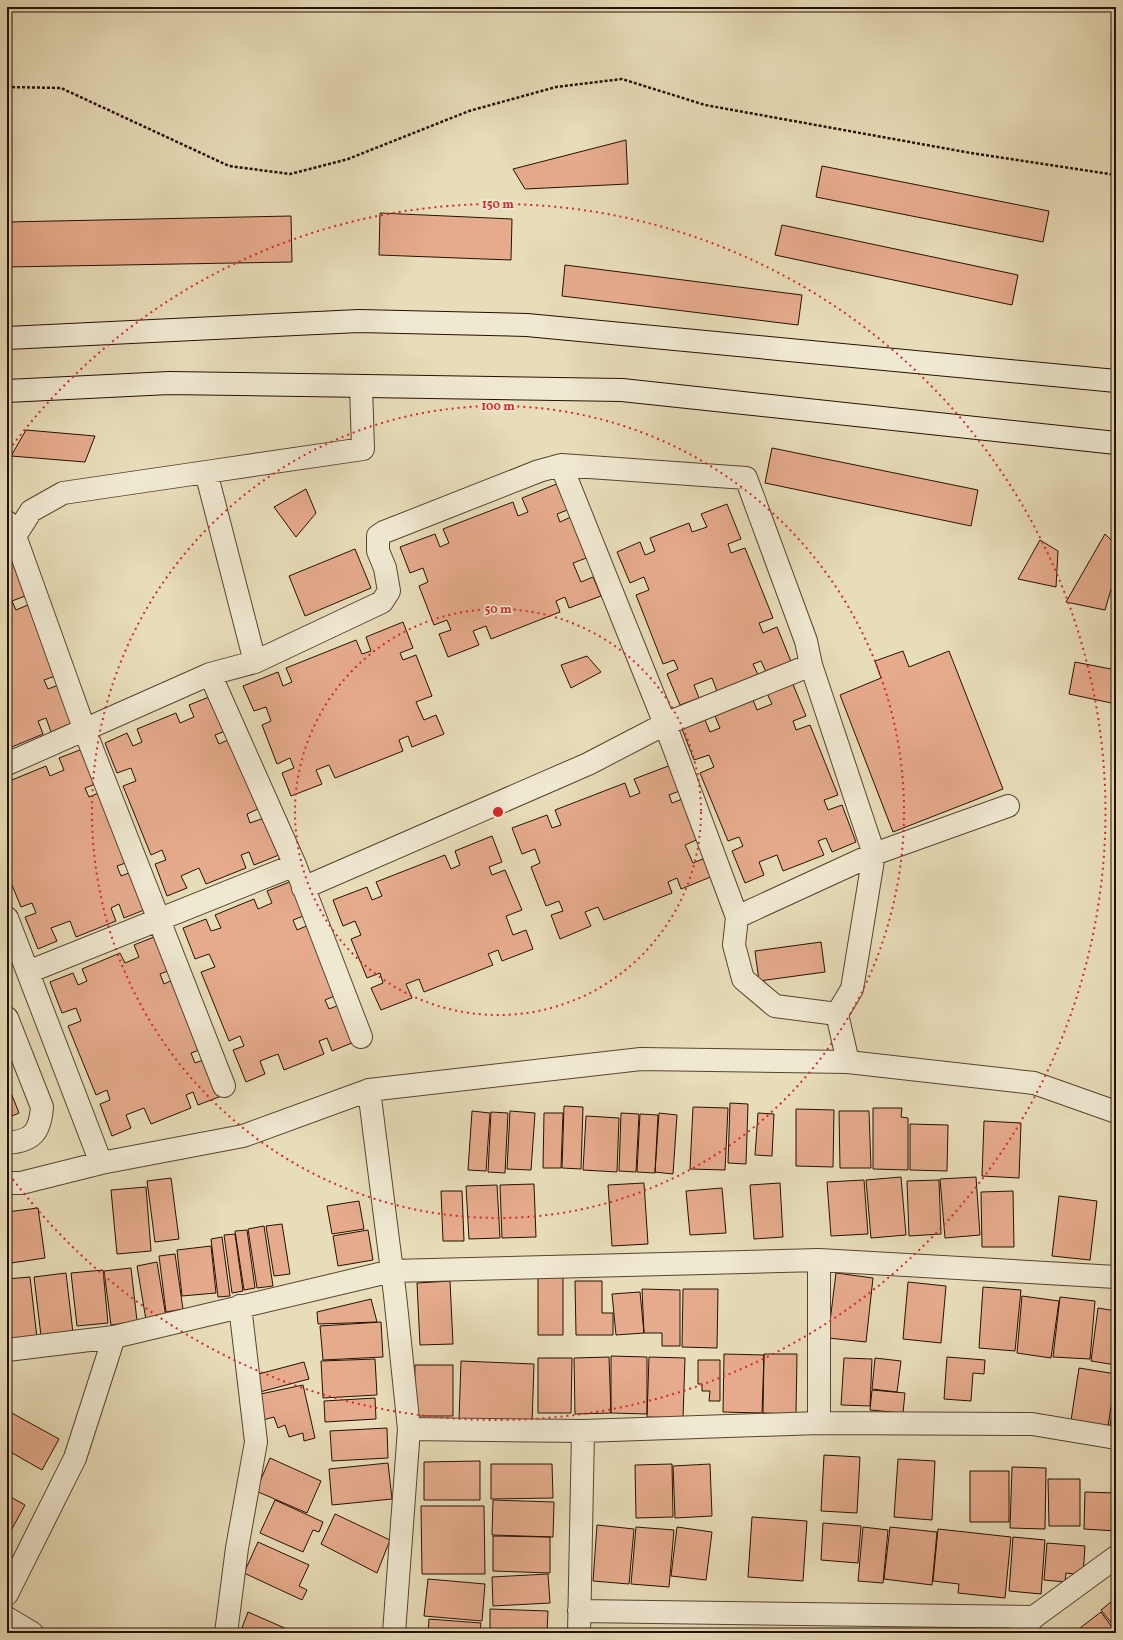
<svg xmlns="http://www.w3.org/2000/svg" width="1123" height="1640" font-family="Vollkorn,serif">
	<rect width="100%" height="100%" fill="#e8ddb9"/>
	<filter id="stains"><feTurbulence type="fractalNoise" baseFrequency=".005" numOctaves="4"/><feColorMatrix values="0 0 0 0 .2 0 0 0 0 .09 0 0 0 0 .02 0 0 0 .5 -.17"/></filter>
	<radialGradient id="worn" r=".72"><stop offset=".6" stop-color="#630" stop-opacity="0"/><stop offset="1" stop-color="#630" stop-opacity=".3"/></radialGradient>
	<!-- building -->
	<path fill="#e6ab8d" stroke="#251100" d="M626,140L628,184L525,189L513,169Z
		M822,166L1049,211L1043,242L816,197Z
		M380,213L512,219L511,260L379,255Z
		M291,216L292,262L7,267V222Z
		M782,225L1018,275L1012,305L775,255Z
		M565,265L802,295L798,325L562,296Z
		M26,430L95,436L85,462L11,456Z
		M772,448L978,490L971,526L765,483Z
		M559,483L570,509L557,514L560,522L573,516L589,557L573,563L581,582L593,577L601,596L569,608L565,597L556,601L560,612L491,639L486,626L473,631L479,645L448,657L439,634L451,630L447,620L434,625L419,586L428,582L423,568L410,573L400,547L435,534L440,547L449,543L443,529L513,502L518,516L528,512L522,498Z
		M306,489L316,513L296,537L274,507Z
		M727,504L741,539L728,544L731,553L745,548L773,618L759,623L763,633L777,627L792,664L767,674L761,661L753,664L759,677L718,694L712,678L694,685L699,698L680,705L667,674L678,669L674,660L663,664L636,595L649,590L644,577L630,583L617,552L640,542L645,555L655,551L650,538L689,523L692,532L707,527L701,514Z
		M1105,534L1116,545V572L1105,610L1066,602Z
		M1040,540L1058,551L1056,587L1018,579Z
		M355,549L371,588L305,616L289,576Z
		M12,561L25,596L12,601L16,610L30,604L58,675L44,680L48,689L61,684L76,721L51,732L46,718L38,721L43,734L7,749V563Z
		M403,622L413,648L400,653L403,660L416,655L432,696L416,702L424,720L436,715L444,734L412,747L408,736L399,740L403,751L335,778L329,765L316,770L322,784L291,796L282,773L294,768L290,758L277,764L262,725L271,721L266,707L254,711L243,686L278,672L283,686L292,682L286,668L356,640L362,654L371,651L366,637Z
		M903,651L909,667L949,651L1003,789L893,832L840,695L881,678L875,661Z
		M587,656L601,672L571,688L561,665Z
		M1075,662L1116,670V704L1069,694Z
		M792,682L806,716L793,721L796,730L810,725L838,795L824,800L828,810L842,805L856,842L832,852L826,838L818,841L824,855L783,871L777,855L759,862L764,875L745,883L732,851L743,846L739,837L728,841L700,773L714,767L709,755L694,760L682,729L705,720L710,732L720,728L715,716L753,700L757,710L772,704L766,691Z
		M214,695L228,730L215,735L219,744L232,738L260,808L247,814L250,823L264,818L279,855L254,865L249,852L241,855L246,868L206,884L199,868L181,876L187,888L167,896L155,864L166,860L162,850L151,855L123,786L136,781L131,768L117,773L105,743L127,733L133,746L142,742L137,729L176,713L180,723L194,717L189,705Z
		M85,748L98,783L85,788L89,797L103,791L131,861L117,866L121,876L134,871L149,908L124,918L119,904L111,908L116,921L76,937L70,921L51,928L57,941L38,949L25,917L36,913L32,903L21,907L7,873V797L12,795L7,782L46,766L50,776L64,770L59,758Z
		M671,765L682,790L669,795L672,803L685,798L701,838L685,845L693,863L705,858L713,876L681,889L677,878L668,882L672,893L604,920L598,907L585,912L591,926L560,939L551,915L563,911L559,901L546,906L531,867L540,863L535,849L522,854L512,828L547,815L552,828L561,825L555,810L625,783L630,797L640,793L634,779Z
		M492,836L502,862L489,867L492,875L505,870L522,910L506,916L513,935L526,930L533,949L502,961L498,950L488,954L493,965L424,992L419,979L406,984L412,998L381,1010L371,988L383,983L380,973L367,978L351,939L361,935L355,921L343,926L333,900L367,887L372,900L382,896L376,882L445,855L451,869L460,865L455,851Z
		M292,881L306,915L293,920L297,930L311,924L339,994L325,1000L329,1009L342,1004L357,1041L332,1051L327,1038L319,1041L324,1054L284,1070L278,1054L260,1061L265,1074L246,1082L233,1050L244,1046L240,1036L229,1041L201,972L215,967L209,954L195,959L183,928L206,919L211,931L221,928L215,915L254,899L258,909L272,903L267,891Z
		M159,935L173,969L160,974L164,984L177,978L205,1048L191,1053L195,1063L209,1058L224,1095L198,1105L193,1092L186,1095L191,1108L151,1124L144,1108L126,1115L131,1128L112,1136L100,1104L110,1100L107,1090L96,1095L68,1026L81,1021L76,1008L62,1013L50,982L73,973L78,985L87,981L82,969L120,953L125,963L139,957L134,945Z
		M821,942L825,972L759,981L755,951Z
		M10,1090L19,1113L7,1118V1091Z
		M730,1103L748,1104L746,1164L728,1163Z
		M564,1106L583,1107L581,1169L562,1168Z
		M693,1107L728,1108L725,1170L690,1169Z
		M873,1108H902L901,1117L908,1118V1170L873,1169Z
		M796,1109L834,1110L833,1167L796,1166Z
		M472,1111L490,1113L486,1171L468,1170Z
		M510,1111L535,1113L531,1170L507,1169Z
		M839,1111H869L871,1168H840Z
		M491,1112L508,1113L505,1173L488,1172Z
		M544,1113H563L561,1168H543Z
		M621,1113L639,1114L636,1172L619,1171Z
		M659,1113L677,1115L673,1174L655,1172Z
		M758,1113L774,1114L772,1156L755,1155Z
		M640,1114L658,1115L655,1173L637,1172Z
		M586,1116L619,1118L617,1172L583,1170Z
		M984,1121L1021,1123L1019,1178L982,1176Z
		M910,1124L948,1125L947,1171L910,1170Z
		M901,1177L906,1235L871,1238L866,1180Z
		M976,1177L980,1235L945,1238L940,1179Z
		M171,1178L179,1239L155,1242L147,1181Z
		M864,1180L868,1234L831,1236L827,1182Z
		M939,1180L941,1234L909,1236L907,1181Z
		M644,1183L648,1244L612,1246L608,1185Z
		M780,1183L783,1237L754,1239L750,1185Z
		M534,1184L536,1237L502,1238L500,1185Z
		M497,1185L500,1238L469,1239L466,1186Z
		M146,1187L151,1251L117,1254L111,1190Z
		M722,1188L726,1233L690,1235L686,1191Z
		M441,1191H462L464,1241H443Z
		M1013,1191L1014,1247H982L981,1192Z
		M1059,1196L1097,1201L1090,1260L1052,1256Z
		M359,1201L364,1229L332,1234L327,1206Z
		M38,1208L45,1258L11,1263L7,1233V1212Z
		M282,1224L290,1274L274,1276L266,1226Z
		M264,1226L273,1286L257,1288L248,1229Z
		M247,1230L255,1288L244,1290L235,1231Z
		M368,1230L373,1260L338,1266L333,1236Z
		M235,1234L243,1291L232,1293L224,1235Z
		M222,1237L230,1296L218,1297L211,1239Z
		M211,1246L216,1293L182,1296L177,1250Z
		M175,1254L183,1309L166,1312L159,1256Z
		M157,1262L166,1317L146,1320L137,1266Z
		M131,1268L137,1321L111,1325L104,1271Z
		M103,1270L108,1323L77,1326L71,1273Z
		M66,1273L73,1333L41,1336L34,1277Z
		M836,1273L873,1278L866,1342L828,1338Z
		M538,1275H563V1335H538Z
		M30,1277L37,1338L7,1341V1279Z
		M450,1281L453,1344L420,1345L417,1283Z
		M575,1281H602V1313H613V1335H576Z
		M908,1282L946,1286L941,1343L903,1339Z
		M983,1287L1021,1290L1015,1351L979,1348Z
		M642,1289L680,1290V1346H662V1333H644Z
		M683,1289H718L717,1348L682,1347Z
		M640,1292L644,1333L616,1335L612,1294Z
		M1022,1296L1059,1301L1051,1358L1017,1353Z
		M1060,1297L1095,1301L1090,1359L1053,1357Z
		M371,1299L377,1322L318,1324L317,1312Z
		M1098,1308L1116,1311V1365L1091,1361Z
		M381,1322L383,1357L323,1360L320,1326Z
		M724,1354L764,1355L762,1413L723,1412Z
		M764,1354H797L796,1414L763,1413Z
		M611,1356L647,1357V1414L611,1413Z
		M609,1357L611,1413L575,1414L574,1358Z
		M649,1357L685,1358L683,1418L647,1417Z
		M947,1357L985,1360L984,1374L973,1373L971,1401L944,1399Z
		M538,1358H572L571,1413H538Z
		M844,1358L872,1359L870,1406L841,1405Z
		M875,1358L901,1361L897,1392L872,1389Z
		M375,1359L377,1395L323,1398L321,1361Z
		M698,1360H720V1401H709L710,1391H702V1384H698Z
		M461,1361L534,1364L532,1423L459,1420Z
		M304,1362L309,1379L256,1393L251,1376Z
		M415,1365H453V1416H414Z
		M1079,1368L1116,1374L1107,1433L1070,1427Z
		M303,1385L315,1438L304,1441L303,1433L289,1437L285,1425L278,1428L274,1417L263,1420L256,1395Z
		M872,1390L905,1393L903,1413L870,1410Z
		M1116,1392V1431L1109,1430Z
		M375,1398L376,1419L325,1422L324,1401Z
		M10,1412L59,1439L42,1470L7,1450V1417Z
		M387,1428L388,1458L332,1461L330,1431Z
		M824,1455L860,1457L857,1513L821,1511Z
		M270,1458L321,1481L307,1513L256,1491Z
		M898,1459L935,1461L932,1520L894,1517Z
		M480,1461V1500H424V1462Z
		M388,1463L392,1499L332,1505L329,1469Z
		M491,1464H552L553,1498L491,1499Z
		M672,1464L673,1517L636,1518L635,1465Z
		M710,1464L712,1516L675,1518L673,1466Z
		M1012,1467L1046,1468L1045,1529L1010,1528Z
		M970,1471H1009V1522H970Z
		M1048,1479H1080V1526H1049Z
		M1085,1492L1116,1493V1531L1084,1529Z
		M7,1495L25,1505L8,1536L7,1535Z
		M275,1500L323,1522L319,1532L313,1530L303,1552L260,1533Z
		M493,1500L554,1502L553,1537L492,1535Z
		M421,1506H484L485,1574H422Z
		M335,1514L390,1540L377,1573L321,1544Z
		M752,1517L807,1521L803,1581L748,1577Z
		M823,1523L861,1526L858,1563L821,1560Z
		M597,1525L634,1529L629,1584L593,1581Z
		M636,1527L674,1530L669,1587L631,1584Z
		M677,1527L712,1532L706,1580L671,1576Z
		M863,1527L888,1530L883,1583L858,1581Z
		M890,1527L937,1532L932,1585L884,1579Z
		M938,1529L1011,1537L1005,1598L958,1593L959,1584L933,1581Z
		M493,1536L550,1537V1573L493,1571Z
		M1013,1537L1045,1540L1041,1594L1009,1591Z
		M258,1542L309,1565L299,1586L307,1590L302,1600L244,1573Z
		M1047,1543L1085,1546L1083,1575L1066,1573L1065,1582L1044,1580Z
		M548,1574L550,1603L493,1606L492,1577Z
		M428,1579L485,1584L482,1621L424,1616Z
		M1116,1598V1629L1101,1610Z
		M490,1609L548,1611L547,1633H490Z
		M248,1612L296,1633H240Z
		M1101,1612L1116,1633H1078L1076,1631Z
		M429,1619L481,1623L480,1633H428Z"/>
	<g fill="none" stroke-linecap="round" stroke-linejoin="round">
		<!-- street casing -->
		<g stroke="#56442e" stroke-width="24">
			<path id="street" d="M561,465L746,478L806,641L811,665L874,854L852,989L837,1014
				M206,472L363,449L361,386
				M7,522L15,536L85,731L224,1086
				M7,540L15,536L31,511L63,493L206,472L255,662L210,674
				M255,662L382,602L389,591L385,568L378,551V536L384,532L539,471L561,465L665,724L588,764L303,888
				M811,665L665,724L737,917L734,945L743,979L775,1006L837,1014L848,1062
				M7,764L210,674L295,865L361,1037
				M737,917L874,854L1008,806
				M7,918L101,1163L243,1136L369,1090
				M28,972L295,865
				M7,1018L42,1107C40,1132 33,1141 7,1143
				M7,1183H21L101,1163
				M7,1350L114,1337
				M819,1423V1260L1116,1277
				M583,1431L819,1423L1032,1424L1116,1438
				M7,1594L75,1458L114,1337L392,1271L819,1260
				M579,1611L1034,1617
				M7,1618L32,1633
				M226,1633L237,1548L256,1442L240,1306
				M394,1633L409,1429
				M579,1633L583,1431L409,1429L395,1295L369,1090L641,1059L848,1062L1034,1083L1116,1112
				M1020,1633L1034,1617L1116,1557"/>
		</g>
		<!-- secondary casing -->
		<g stroke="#251100" stroke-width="24">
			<path id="secondary" d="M7,338L359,321L527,325L1116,381
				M7,391L169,383L622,390L1116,443"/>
		</g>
		<!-- path -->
		<path stroke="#251100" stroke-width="2.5" stroke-dasharray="3 2" stroke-linecap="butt" d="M7,87L61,88L229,166L290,174L348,159L469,111L556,87L622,79L705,105L971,153L1116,175"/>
		<!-- street -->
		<use href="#street" stroke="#f0e9d2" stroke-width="22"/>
		<!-- secondary -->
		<use href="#secondary" stroke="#f0e9d2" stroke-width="22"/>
	</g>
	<!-- distance rings -->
	<g fill="none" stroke="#d62828" stroke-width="2" stroke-dasharray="2 4">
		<circle cx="498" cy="812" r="203"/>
		<circle cx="498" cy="812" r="406"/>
		<path d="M9 450A608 608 0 1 1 9 1174"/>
	</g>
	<circle cx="498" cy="812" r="6" fill="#d62828" stroke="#f0e9d2" stroke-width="2"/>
	<g font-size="12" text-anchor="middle" font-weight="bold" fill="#d62828" stroke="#f0e9d2" stroke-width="3.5" stroke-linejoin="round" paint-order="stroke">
		<text x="498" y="208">150 m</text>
		<text x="498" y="410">100 m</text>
		<text x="498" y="613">50 m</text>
	</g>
	<!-- margin -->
	<rect width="1123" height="1640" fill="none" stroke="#e8ddb9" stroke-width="24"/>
	<rect x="8" y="8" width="1107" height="1624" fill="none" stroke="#251100" stroke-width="2"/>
	<rect x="12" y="12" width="1099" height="1616" fill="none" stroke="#251100"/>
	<rect width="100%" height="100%" filter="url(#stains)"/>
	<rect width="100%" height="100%" fill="url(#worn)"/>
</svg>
